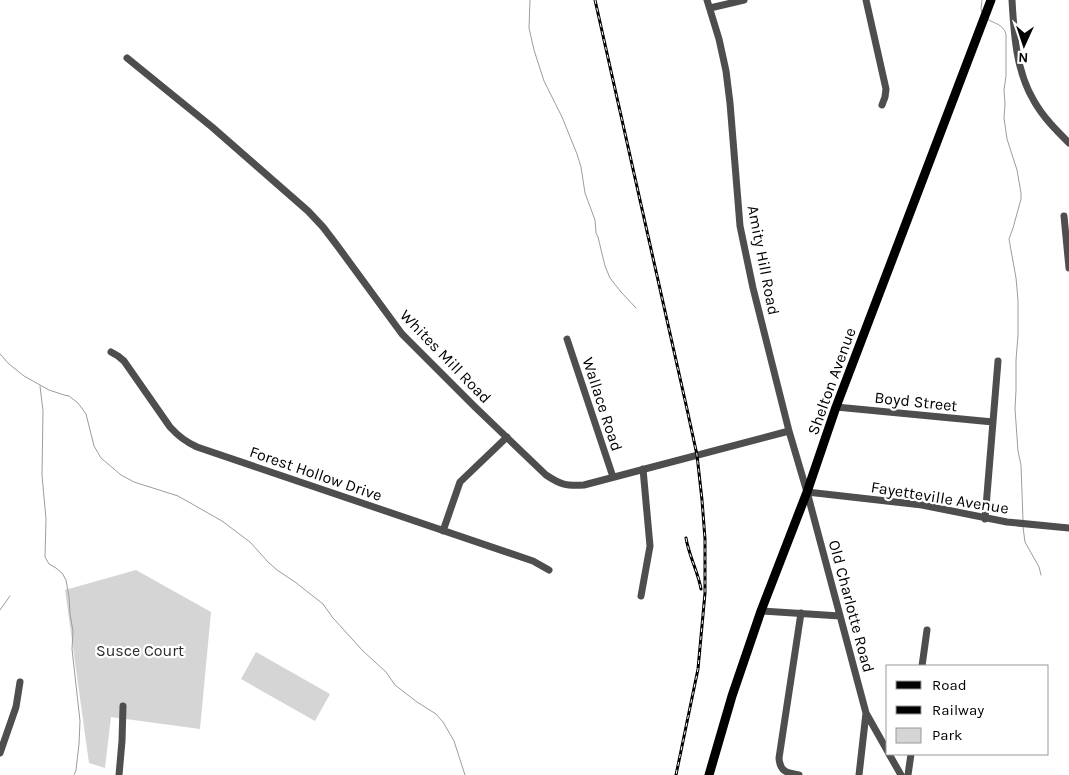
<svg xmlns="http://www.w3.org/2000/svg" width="1069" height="775" font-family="Karla,sans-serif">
	<rect width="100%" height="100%" fill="#fff"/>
	<!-- green -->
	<path fill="#d5d5d5" d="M136,570L211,612L200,729L111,717L105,768L89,763L65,590Z
		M256,652L330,694L315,721L241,679Z"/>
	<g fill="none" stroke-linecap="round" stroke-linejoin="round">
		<!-- stream -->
		<path stroke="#9c9c9c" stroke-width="1" d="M530,0L529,28L534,50L544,81L562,117L577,154L581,167L585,193L595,220L596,233L598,237L605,266L610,278L621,292L636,308
			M982,0L981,9L982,12
			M987,19C995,24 1003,24 1006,34V76L1004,90L1005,104L1004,118L1007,139L1017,170L1021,193V199L1013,228L1009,239L1016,278L1018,300V335L1016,360V390L1015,409L1018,451L1021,465L1023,520
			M0,354L9,364L24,376L49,390L64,395L69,396L78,403L86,414L94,446L101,458L121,475L134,482L178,496L222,521L250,542L268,562L277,570L295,582L323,604L333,618L363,651L386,672L395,685L417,702L436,714L443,722L454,741L465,775
			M40,386L43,411L42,475L46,519L45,557L49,564L56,568L62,573L66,580L69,597L70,614L73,631L72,649L80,721L79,744L76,770L74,775
			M1023,527L1025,542L1039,567L1041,575
			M0,610L10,596"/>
		<!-- minor -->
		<path stroke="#4e4e4e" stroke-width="7" d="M707,0L719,39L726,71L730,103L740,226L753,288L789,431L807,492L866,713L888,752
			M866,0L886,89L885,97L882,105
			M1012,0C1014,34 1016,71 1034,101C1043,117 1056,130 1069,143
			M710,8L744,0
			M127,58L212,127L308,211L323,227L336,244L402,334L475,407L546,475C561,485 566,486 584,485L789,431
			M1064,216L1069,268
			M567,339L613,477
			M111,352L118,356L124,361L170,427C178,436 186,442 197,447L533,561L549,570
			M836,407L993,422
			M807,492L922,505L1007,522L1069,528
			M985,519L998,361
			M443,531L460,482L507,437
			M641,596L650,546L643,469
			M761,611L840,616
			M922,666L927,630
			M0,753L16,707L20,682
			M889,754L901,775
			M119,775L122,741L123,706
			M799,775C787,773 780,772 779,758L801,613
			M859,775L866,713
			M908,775L911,754"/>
		<!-- major -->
		<path stroke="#000" stroke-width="9" d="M709,775L732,696L761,611L807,492L836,407L991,0"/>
		<!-- rail casing -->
		<g stroke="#000" stroke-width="3">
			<path id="rail" d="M595,0L687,409L697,455L702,500L705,539V593L698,669L676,775
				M686,538C689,556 698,572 701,589"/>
		</g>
		<!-- rail -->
		<use href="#rail" stroke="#fff" stroke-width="1" stroke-dasharray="4" stroke-linecap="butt"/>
	</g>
	<g text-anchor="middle" stroke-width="4.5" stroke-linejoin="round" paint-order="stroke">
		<!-- street labels -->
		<g font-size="16" fill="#000" stroke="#fff">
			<text transform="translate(764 260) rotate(79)" y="6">Amity Hill Road</text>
			<text transform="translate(446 356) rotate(46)" y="6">Whites Mill Road</text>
			<text transform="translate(831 381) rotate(-70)" y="6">Shelton Avenue</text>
			<text transform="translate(916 401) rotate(6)" y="6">Boyd Street</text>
			<text transform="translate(603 404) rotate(72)" y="6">Wallace Road</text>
			<text transform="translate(316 473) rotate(19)" y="6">Forest Hollow Drive</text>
			<text transform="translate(940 497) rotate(9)" y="6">Fayetteville Avenue</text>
			<text transform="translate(852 606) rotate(75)" y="6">Old Charlotte Road</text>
		</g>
		<!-- park labels -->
		<g font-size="16" fill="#2c2c2c" stroke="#fff">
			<text x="140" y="656">Susce Court</text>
		</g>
	</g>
	<!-- legend -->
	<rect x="886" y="665" width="162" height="90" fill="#ffffff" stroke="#999999"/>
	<rect x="896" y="681" width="25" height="8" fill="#000000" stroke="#999999"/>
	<text x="932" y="690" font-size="15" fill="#000000">Road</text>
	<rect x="896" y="706" width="25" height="8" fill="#000000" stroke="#999999"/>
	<text x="932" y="715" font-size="15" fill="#000000">Railway</text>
	<rect x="896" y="728" width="25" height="15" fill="#d5d5d5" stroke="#999999"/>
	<text x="932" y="740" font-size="15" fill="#000000">Park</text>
	<!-- north arrow -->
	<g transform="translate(1024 45) rotate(183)" stroke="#ffffff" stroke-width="4" paint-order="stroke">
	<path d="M0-4L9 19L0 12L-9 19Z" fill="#000000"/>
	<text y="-8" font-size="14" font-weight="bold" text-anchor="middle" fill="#000000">N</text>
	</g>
</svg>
